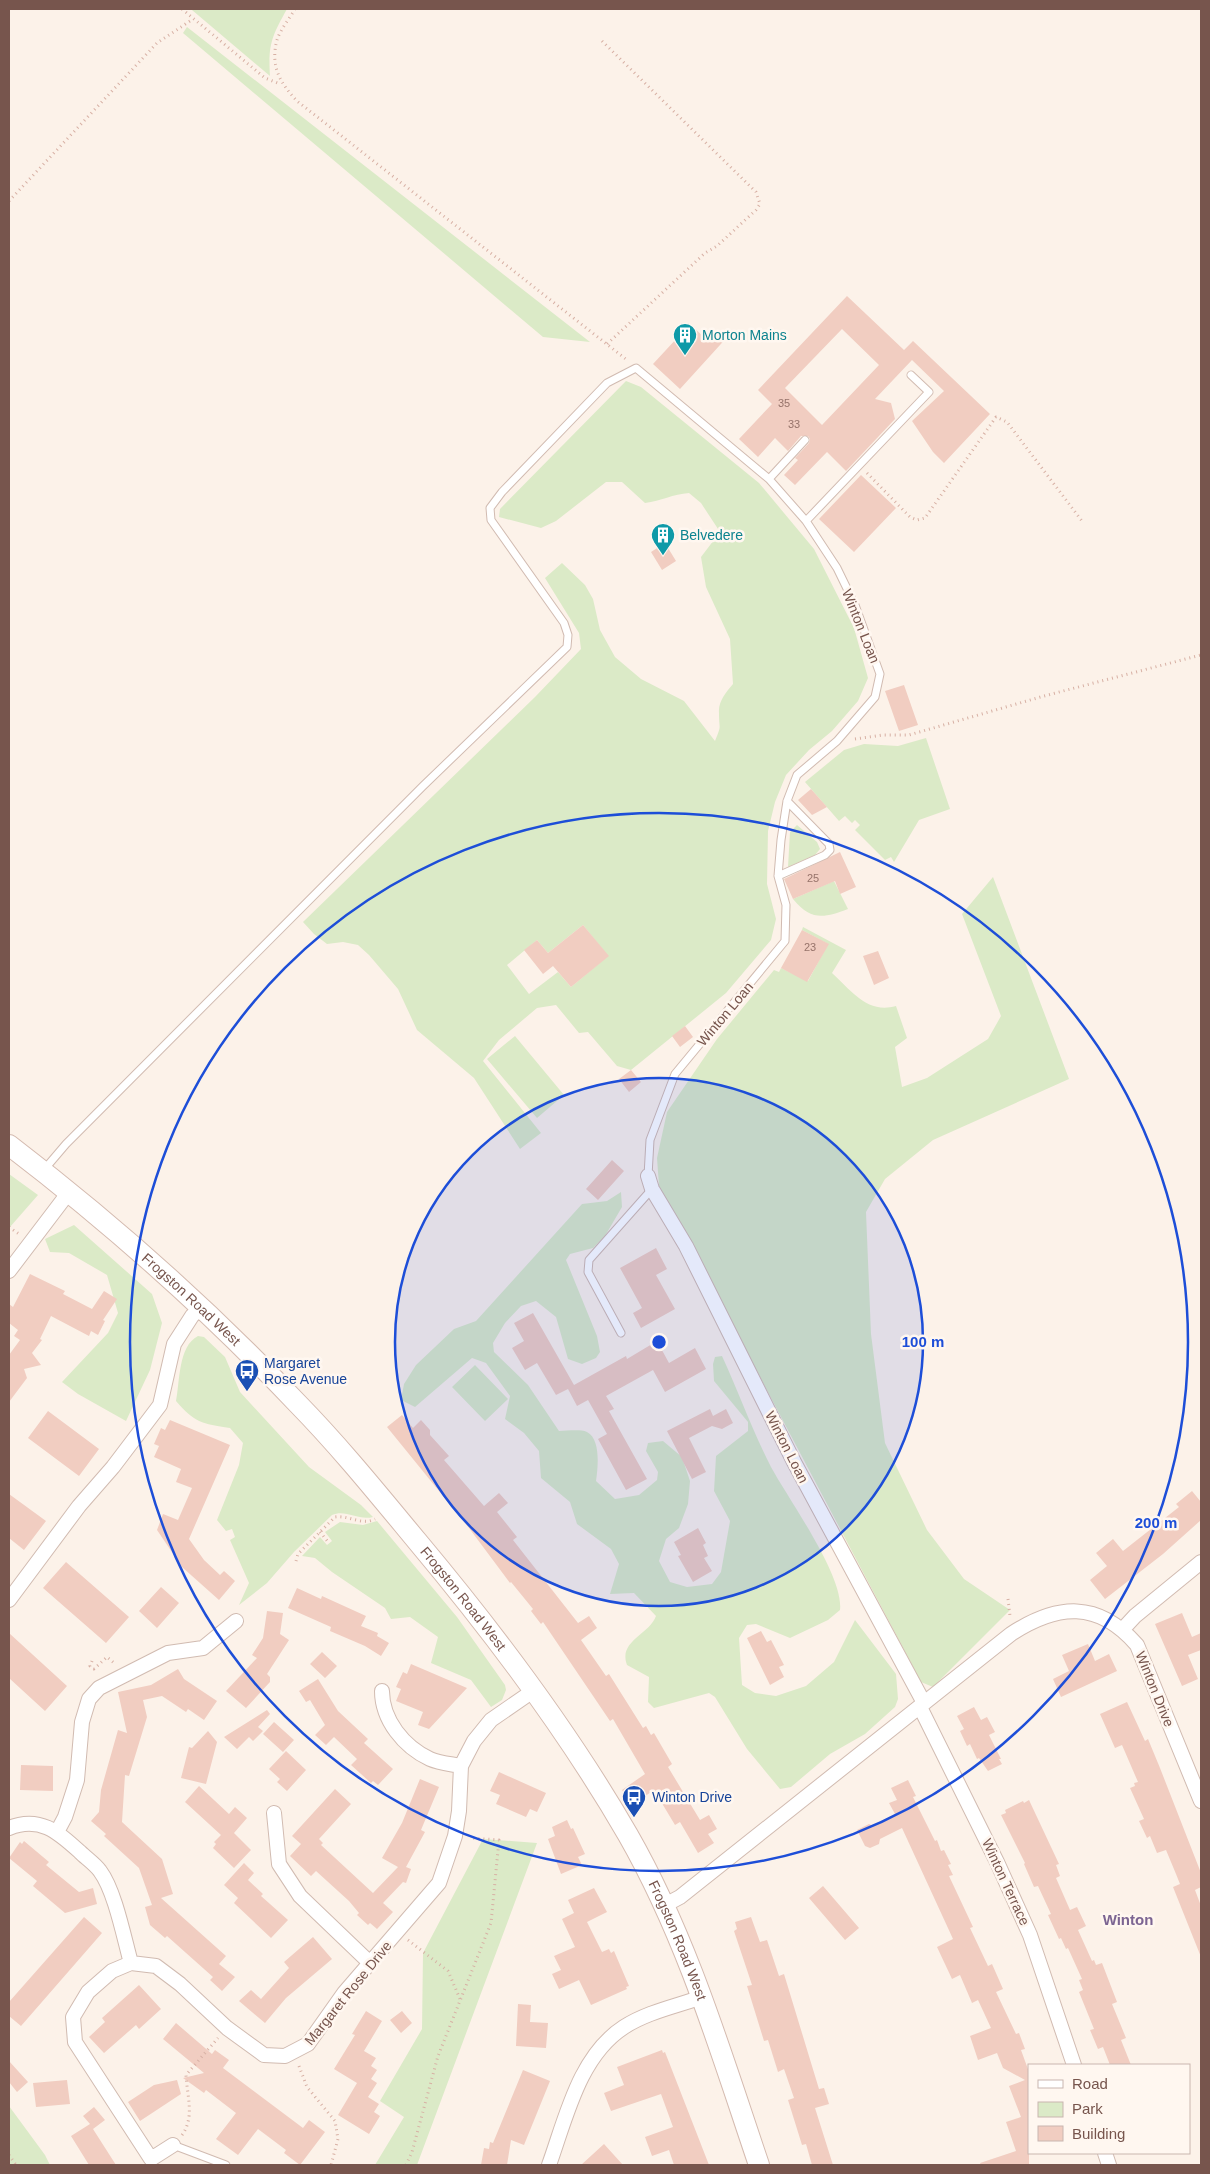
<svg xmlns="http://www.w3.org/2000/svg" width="1210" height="2174" font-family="Helvetica,sans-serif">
	<rect width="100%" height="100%" fill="#fcf2e9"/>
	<!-- green -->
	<path fill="#dbeac7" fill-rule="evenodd" d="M193,9H287C272,36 268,44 270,76L192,10Z
		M187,27L590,342L543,337L183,33Z
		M626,381L641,387L759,483L814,549L854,628L868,678L858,701L832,731L809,750L786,775L775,802L768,831L767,884L776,919L771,940L726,993L631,1070L617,1066L588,1032L579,1033L556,1005L537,1008L499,1040L483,1061L541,1133L520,1149L474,1078L417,1030L398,989L369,955L358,945L343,942L327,944L314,934L303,922L535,697L581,649L579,633L545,578L562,563L585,585L593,599L600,630L615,657L641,679L684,701L715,741C722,724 719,730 719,713C718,702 726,692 733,684L730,639L706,587L701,557L720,532L701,503L689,493C673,494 661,501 645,503L622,482H606L556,521L541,528L499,517L500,509ZM583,925L608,956L571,987L558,972L529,994L507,965L537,940L548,953Z
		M926,738L950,809L919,820L894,862L891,857L885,860L855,830L860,825L855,820L852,823L845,816L839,821L805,782L844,750L864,744L898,746Z
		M797,825L817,842L820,849L815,855L788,867L790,832Z
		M993,877L1069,1079L933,1140L885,1179L866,1212L871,1334L885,1443L927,1530L964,1579L1010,1610L933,1687L921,1682L659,1186L657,1158L667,1112L717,1039L774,970L779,972L781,968L808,981L828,944L802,930L803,927L846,950L832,973C852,991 867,1014 896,1006L907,1038L895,1047L902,1087L927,1078L988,1039L1001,1016L962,914Z
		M834,881L848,909C824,918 811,921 793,899Z
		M515,1036L564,1095L537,1118L487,1059Z
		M9,1174L38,1195L10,1227L9,1226Z
		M621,1192L622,1207L605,1236L593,1248L570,1254L566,1260L597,1336L600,1352L596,1358L582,1364L568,1359L556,1317L536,1301L521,1306L505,1323L493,1343L494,1352L528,1385L559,1431C567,1431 580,1429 587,1432C601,1439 598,1468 596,1481L615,1499L639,1495L657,1480L658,1472L646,1451L648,1443L663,1441L682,1457L690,1481L688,1504L679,1528L666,1539L659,1561L670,1582L687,1587L712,1584L721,1572L730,1521L714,1491L716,1456L748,1431V1422L714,1381L713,1364L715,1357L722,1356C739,1393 753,1432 771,1467C789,1500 844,1576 840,1610L828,1620L790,1638L756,1624L747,1625L739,1638L742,1685L755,1693L776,1696L806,1686L834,1662L855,1620L896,1674L898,1699L895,1707L865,1734L830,1754L791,1787L780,1789L747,1749L715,1697L709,1693L654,1708L648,1702L649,1677L627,1665C618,1641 649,1635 656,1616L634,1593L610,1594L619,1564L611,1549L577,1524L570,1502L541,1478L539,1451L524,1433L505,1419L510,1396L486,1363L472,1358L415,1407L401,1400L404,1384L416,1365L454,1329L476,1321L582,1204L607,1201Z
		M74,1225L152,1294L162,1323L150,1370L126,1421L78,1394L62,1382L108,1333L118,1313L107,1275L69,1253L50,1252L45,1239Z
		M198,1336L204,1337L225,1357L240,1392L309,1467L361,1505L373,1517C358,1521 346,1509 332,1515L294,1552L267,1583L239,1605L249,1583L230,1540L235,1537L232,1529L226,1531L217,1520L239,1465L243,1443L230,1428C202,1424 194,1422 176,1401C180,1382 178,1346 198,1336Z
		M475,1365L508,1399L485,1421L452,1387Z
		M377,1521L457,1617L505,1685L506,1690L502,1700L491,1707L471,1680L431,1663L438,1637L410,1617L391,1619L385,1608L332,1572L315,1558L302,1556L320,1537L327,1545L332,1541L325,1532L340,1522L363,1525Z
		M483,1839L537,1843L417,2165H375L404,2117L380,2101L422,2029L423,1953Z
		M9,2106L45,2155L50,2165H9Z"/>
	<!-- building -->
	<path fill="#f1cdc1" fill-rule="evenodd" d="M847,296L904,350L913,341L990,414L944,463L933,452L912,421L944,391L912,360L875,399L891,403L895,419L846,471L827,452L795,485L784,475L798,460L795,458L809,443L810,439L808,436H801L788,451L775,438L758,457L739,439L772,404L758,390ZM842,329L879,365L822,425L785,388Z
		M690,324L707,340L730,334L680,389L653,364Z
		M861,475L896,508L854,552L819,519Z
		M665,543L676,561L662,570L651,552Z
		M904,685L918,725L899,731L885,691Z
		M811,789L827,807L812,815L798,800Z
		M840,852L856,887L840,894L835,881L793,899L784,879Z
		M583,925L609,956L571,987L553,966L543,974L524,950L537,940L548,953Z
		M802,930L829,944L807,982L781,968Z
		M878,951L889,978L874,985L863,956Z
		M685,1026L693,1037L680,1047L672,1036Z
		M631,1070L641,1082L629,1092L619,1079Z
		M612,1160L624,1171L598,1200L586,1189Z
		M656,1248L667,1269L656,1275L675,1309L641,1328L633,1313L642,1308L620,1268Z
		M30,1274L65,1291L63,1294L92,1309L104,1291L117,1299L103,1320L105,1321L98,1335L91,1331L89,1336L51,1316L40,1339L42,1340L32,1353L41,1365L24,1369L27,1378L9,1402V1355L20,1340L14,1336L18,1330L9,1323V1304L13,1307Z
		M533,1313L574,1385L626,1356L627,1359L657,1341L669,1363L695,1348L706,1369L665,1392L653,1370L606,1396L614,1409L609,1411L647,1479L626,1490L598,1439L607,1434L588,1400L577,1406L568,1389L556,1395L537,1363L525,1370L512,1348L524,1341L514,1323Z
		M710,1409L713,1416L726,1409L733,1423L722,1429L712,1426L689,1438L706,1472L692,1479L667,1431Z
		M48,1411L99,1449L79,1476L28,1438Z
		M402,1415L413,1428L421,1420L430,1430V1435L449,1456L444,1460L484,1506L499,1493L508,1503L497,1512L517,1537L513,1540L578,1623L589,1616L597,1628L581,1640L606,1676L609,1674L643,1728L646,1726L651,1735L654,1733L672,1764L668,1767L700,1820L709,1815L717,1829L708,1834L714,1843L698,1853L680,1822L675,1825L654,1790L632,1805L622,1790L645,1774L613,1719L610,1721L543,1622L541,1624L531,1611L533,1609L511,1582L510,1583L469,1528L387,1427Z
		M170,1420L230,1445L189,1539L204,1560L220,1575L224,1571L235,1581L219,1600L182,1567L157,1530L163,1514L178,1520L192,1488L176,1482L181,1469L154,1457L159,1446L154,1444L161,1428L165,1430Z
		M1192,1491L1201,1502V1520L1163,1554L1105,1599L1090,1580L1107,1566L1096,1553L1113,1539L1123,1551L1179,1507L1176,1504Z
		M9,1494L46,1521L24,1550L9,1538Z
		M698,1528L706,1543L703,1545L708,1556L704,1558L712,1571L693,1582L678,1556L681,1555L674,1542Z
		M66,1562L129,1617L106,1643L43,1588Z
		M161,1587L179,1603L157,1628L139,1611Z
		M297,1588L321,1599L322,1596L366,1616L361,1626L378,1633L377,1636L389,1643L381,1656L365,1646L330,1631L331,1627L288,1608Z
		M267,1611L283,1613L280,1634L289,1640L267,1674L270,1677V1682L246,1708L226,1691L257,1658L252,1655L263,1638Z
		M1182,1613L1192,1637L1201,1633V1650L1188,1655L1198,1679L1182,1686L1155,1624Z
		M761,1631L767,1642L771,1640L784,1665L779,1667L784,1677L770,1685L747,1638Z
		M9,1633L67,1686L45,1711L9,1678Z
		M1088,1644L1095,1661L1109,1654L1117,1671L1061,1697L1053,1679L1069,1671L1062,1655Z
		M322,1652L337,1666L325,1678L310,1664Z
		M411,1664L467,1688L429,1729L418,1725L423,1712L396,1701L401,1689L396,1687L403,1672L407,1674Z
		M178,1669L184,1679L217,1701L204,1720L188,1709L186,1712L162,1696L143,1700L147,1717L129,1776L125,1775L122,1822L162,1859L173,1894L161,1898L226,1956L219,1964L235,1977L222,1991L210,1980L213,1977L167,1936L165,1938L150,1925L145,1907L152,1905L139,1868L104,1836L106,1834L91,1821L99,1812L101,1790L118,1730L127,1733L118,1692L151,1685Z
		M318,1679L338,1711L368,1739L364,1743L393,1769L378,1785L373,1781L371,1783L351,1765L357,1759L334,1737L326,1745L315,1735L325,1725L310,1700L306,1702L299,1691Z
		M1127,1702L1145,1741L1148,1739L1160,1768L1201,1873V1887L1195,1890L1201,1906V1957L1173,1887L1180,1884L1176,1874L1166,1850L1157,1853L1150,1836L1147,1838L1139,1821L1144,1819L1130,1788L1135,1786L1134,1783L1138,1782L1122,1745L1115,1748L1100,1714Z
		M974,1707L981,1720L987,1717L995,1732L989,1735L1001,1759H999L1002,1764L988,1771L979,1758L977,1759L970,1744L967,1746L960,1731L964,1729L957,1716Z
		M267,1710L270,1714L258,1727L263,1731L253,1741L249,1737L237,1749L224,1737Z
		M274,1722L294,1740L283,1752L263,1734Z
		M208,1731L217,1742L206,1784L181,1778L189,1747L192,1748Z
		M286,1751L306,1770L287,1791L277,1782L280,1779L269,1769Z
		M21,1765L53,1766V1791L20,1790Z
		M499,1772L546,1793L537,1812L530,1809L526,1817L496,1804L500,1795L490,1791Z
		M420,1779L439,1787L421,1830L425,1832L406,1867L411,1869L406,1883L403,1882L383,1903L393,1912L377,1929L370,1923L368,1925L357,1915L359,1913L349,1901L316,1871L311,1876L290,1856L301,1844L292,1836L335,1789L351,1804L319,1839L323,1843L321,1845L373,1893L398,1867L382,1858L402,1823Z
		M908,1780L916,1796L913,1797L935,1841L937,1840L941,1851L944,1850L951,1864L948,1865L953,1875L949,1876L973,1927L970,1928L988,1966L992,1964L1003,1989L996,1992L1016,2034L1019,2033L1025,2049L1021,2050L1029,2072V2165H981L980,2163L1016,2151L1006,2122L1021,2117L1009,2086L1025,2080L1003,2068L997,2053L978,2060L970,2036L991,2028L978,2000L972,2003L960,1975L952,1979L937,1947L953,1939L902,1828L880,1839L879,1844L870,1848L865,1846L857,1830L869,1824L873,1826L895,1814L889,1803L897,1800L891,1788Z
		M199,1786L229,1814L235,1807L247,1818L234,1833L251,1850L234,1868L213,1848L216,1844L214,1842L221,1835L185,1802Z
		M1029,1800L1059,1864L1056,1865L1060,1876L1056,1878L1070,1910L1077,1907L1086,1926L1078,1930L1092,1961L1094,1960L1096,1965L1102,1963L1117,2002L1112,2004L1126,2038L1121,2040L1131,2065H1110L1103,2047L1098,2049L1090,2030L1094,2029L1079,1992L1083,1990L1079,1980L1082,1979L1068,1948L1066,1949L1061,1938L1059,1939L1048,1915L1051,1914L1038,1886L1034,1887L1024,1864L1025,1863L1001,1815L1006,1813L1005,1810L1023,1801L1024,1803Z
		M567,1820L571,1829L573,1828L585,1854L578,1857L582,1865L561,1874L548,1839L555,1836L552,1827Z
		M24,1841L49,1862L46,1865L79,1892L93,1888L97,1904L65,1913L33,1886L37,1881L9,1858L20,1842L22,1844Z
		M244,1863L254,1873L248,1880L263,1894L261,1896L288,1920L271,1938L234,1903L238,1898L224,1885Z
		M823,1886L859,1928L845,1940L809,1898Z
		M594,1888L607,1912L587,1922L602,1952L609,1949L611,1953L614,1951L629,1986L626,1987L627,1989L591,2005L579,1980L559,1989L552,1974L561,1970L554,1956L575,1947L562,1919L574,1913L568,1900Z
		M84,1917L102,1933L21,2026L9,2016V2002Z
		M751,1917L760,1942L767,1940L779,1976L784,1974L819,2089L824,2088L829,2104L815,2108L833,2165H812L806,2144L802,2145L788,2100L794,2098L784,2069L778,2072L768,2040L764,2041L747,1986L752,1985L734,1931L737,1929L735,1922Z
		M313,1937L332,1959L286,1998L265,2023L239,2001L251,1990L261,1999L289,1968L284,1962Z
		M139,1985L161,2009L139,2029L136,2025L104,2053L89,2037L105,2022L102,2018Z
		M518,2004L531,2005L530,2022L548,2023L546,2048L516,2046Z
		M366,2011L382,2021L364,2051L376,2058L371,2066L377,2070L371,2079L377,2083L368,2097L379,2104L374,2112L380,2116L369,2134L338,2115L357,2083L334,2069L355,2035L352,2034Z
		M402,2011L412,2023L401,2033L390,2020Z
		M176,2023L212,2054L215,2050L229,2060L223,2068L303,2128L309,2120L325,2132L300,2165L284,2153L286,2150L258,2129L238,2155L216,2139L236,2113L206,2090L204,2093L183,2078L204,2073L163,2039Z
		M662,2050L663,2053L665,2052L709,2165H674L669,2150L652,2156L645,2137L673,2127L661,2094L611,2111L604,2093L624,2085L617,2067Z
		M9,2061L28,2082L17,2092L9,2082Z
		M523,2070L550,2081L524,2145L511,2140L507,2165H481L484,2148L489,2149L490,2142L493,2143Z
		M67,2080L70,2104L36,2107L33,2083Z
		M177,2080L181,2094L140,2121L128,2102L154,2085Z
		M94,2107L105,2120L93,2129L116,2165H89L71,2136L90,2124L83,2116Z
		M604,2144L623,2165H581Z"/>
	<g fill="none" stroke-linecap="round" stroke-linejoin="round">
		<!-- service casing -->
		<g stroke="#d1bbb1" stroke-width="9">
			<path id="service" d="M769,479L805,440
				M806,521L929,392L911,375
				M778,876L825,855L830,850L829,844L787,801
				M43,1171L66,1144L423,786L567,647L568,635L564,623L491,520L490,508L502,492L607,383L636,368L769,479L806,521L837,568L855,605L880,674L875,697L837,741L797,775L787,801L781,840L778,876L786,905L785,941L675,1074L650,1140L648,1176
				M621,1333L588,1272L589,1260L652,1189
				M173,2145L226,2165"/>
		</g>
		<!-- minor casing -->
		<g stroke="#d1bbb1" stroke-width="16">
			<path id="minor" d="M648,1176L652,1189L686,1246L794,1462L924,1703
				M9,1271L69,1192
				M9,1600L79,1506L113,1467L160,1405L174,1344L192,1316L201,1307
				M1123,1629L1135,1616L1201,1562
				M382,1691C382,1720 404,1747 430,1759C439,1763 451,1764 461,1766
				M920,1707L997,1862L1030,1935L1074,2065
				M274,1813L279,1864L300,1896L370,1963
				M9,1828C40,1815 59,1833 80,1852C86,1858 95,1864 100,1871C115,1891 124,1938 131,1963
				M57,1832L65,1817L77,1780L82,1722L89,1699L99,1688L168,1653L203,1648L236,1621
				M663,1906L680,1897L1011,1634C1057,1604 1098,1600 1137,1645L1201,1801
				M173,2145L151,2159L75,2042L73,2017L88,1992L112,1971L131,1963L156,1966L180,1984L227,2028L264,2055L285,2056L308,2044L344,1993L439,1883L455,1836L459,1811L461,1766L474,1741L491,1720L533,1691
				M1105,2153L1109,2165
				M549,2165C566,2118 579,2056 624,2027C647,2012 677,2006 702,1997"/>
		</g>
		<!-- secondary casing -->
		<g stroke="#d4baaf" stroke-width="22">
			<g id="secondary">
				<path id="s1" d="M9,1145C111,1223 209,1310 298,1404C340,1447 378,1494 417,1541C494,1633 568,1731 628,1835C687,1938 721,2053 759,2165"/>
			</g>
		</g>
		<!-- path -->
		<path stroke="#d7b0a4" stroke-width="3" stroke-dasharray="1 4" stroke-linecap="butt" d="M182,9L265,78L280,84
			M295,9C290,18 280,30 277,40C270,66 280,83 297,101L627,360
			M602,41L756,192L760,204L756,210L717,246L705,253L607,344
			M9,201L157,43L193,19
			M867,473L910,517L917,520L925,518L996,417L1007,422L1082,521
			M855,739L883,735H909L1044,696L1201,655
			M9,1227L19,1234
			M320,1532L329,1543
			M296,1561L298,1554L335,1517C349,1515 362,1526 375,1519
			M1008,1599L1010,1616
			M92,1661L90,1666L94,1669L107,1657L114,1663
			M408,1940L448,1971L460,1999
			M299,2066L307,2087L335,2121L338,2139L331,2165
			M182,2135C195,2117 187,2096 186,2075L218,2038
			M9,2155L16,2165
			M406,2165L412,2152L438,2056L491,1923L499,1840L470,1838"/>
		<!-- service -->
		<use href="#service" stroke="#fff" stroke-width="7"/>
		<!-- minor -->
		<use href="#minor" stroke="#fff" stroke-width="14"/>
		<!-- secondary -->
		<use href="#secondary" stroke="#fff" stroke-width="20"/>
	</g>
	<!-- distance rings -->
	<circle cx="659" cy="1342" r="264" fill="#1d4ed8" fill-opacity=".12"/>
	<g fill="none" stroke="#1d4ed8" stroke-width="2.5">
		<circle cx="659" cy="1342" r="264"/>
		<circle cx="659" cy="1342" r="529"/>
	</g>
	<!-- icons -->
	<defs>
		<g id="building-pin" transform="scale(1.25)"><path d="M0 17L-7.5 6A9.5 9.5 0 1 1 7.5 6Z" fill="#0f9aa8" stroke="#fff7f0"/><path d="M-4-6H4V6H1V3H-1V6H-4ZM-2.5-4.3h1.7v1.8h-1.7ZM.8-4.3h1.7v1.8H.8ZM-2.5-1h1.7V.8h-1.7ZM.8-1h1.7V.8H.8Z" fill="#fff"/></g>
		<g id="bus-pin" transform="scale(1.25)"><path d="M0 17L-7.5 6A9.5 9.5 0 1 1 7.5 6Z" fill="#1a4fb4" stroke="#fff7f0"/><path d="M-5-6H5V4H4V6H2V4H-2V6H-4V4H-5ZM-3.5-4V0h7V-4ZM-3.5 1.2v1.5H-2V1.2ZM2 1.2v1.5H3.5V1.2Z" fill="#fff"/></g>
	</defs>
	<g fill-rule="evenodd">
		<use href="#building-pin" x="685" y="335"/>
		<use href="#building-pin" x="663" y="535"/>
		<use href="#bus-pin" x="247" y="1371"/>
		<use href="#bus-pin" x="634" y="1797"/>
	</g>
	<g text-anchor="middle" stroke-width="5" stroke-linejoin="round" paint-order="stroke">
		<!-- number labels -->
		<g font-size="11" fill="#96736a">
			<text x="784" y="407">35</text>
			<text x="794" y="428">33</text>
			<text x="813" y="882">25</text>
			<text x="810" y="951">23</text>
		</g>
		<!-- culture labels -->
		<g font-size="14" fill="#0d838f" stroke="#fff7f0" text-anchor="start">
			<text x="702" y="340">Morton Mains</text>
			<text x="680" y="540">Belvedere</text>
		</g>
		<!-- street labels -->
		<g font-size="14" fill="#77554d" stroke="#fff7f0">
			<text transform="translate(861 626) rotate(68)" y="5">Winton Loan</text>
			<text transform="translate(725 1014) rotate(-50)" y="5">Winton Loan</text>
			<text dy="5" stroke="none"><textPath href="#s1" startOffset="239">Frogston Road West</textPath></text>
			<text transform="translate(787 1447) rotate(63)" y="5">Winton Loan</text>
			<text dy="5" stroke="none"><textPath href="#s1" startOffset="644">Frogston Road West</textPath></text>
			<text transform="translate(1155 1689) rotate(68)" y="5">Winton Drive</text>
			<text transform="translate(1006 1882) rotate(65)" y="5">Winton Terrace</text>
			<text dy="5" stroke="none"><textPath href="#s1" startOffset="1049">Frogston Road West</textPath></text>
			<text transform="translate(348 1993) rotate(-51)" y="5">Margaret Rose Drive</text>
		</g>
		<!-- transit labels -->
		<g font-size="14" fill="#164399" stroke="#fff7f0" text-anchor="start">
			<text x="264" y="1368">Margaret<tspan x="264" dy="16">Rose Avenue</tspan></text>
			<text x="652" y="1802">Winton Drive</text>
		</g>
		<!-- neighbourhood labels -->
		<g font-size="15" font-weight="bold" fill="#7c6592" stroke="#fff7f0">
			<text x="1128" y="1925">Winton</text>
		</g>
	</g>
	<circle cx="659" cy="1342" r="8" fill="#1d4ed8" stroke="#fff7f0" stroke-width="2.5"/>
	<g font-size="15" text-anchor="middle" font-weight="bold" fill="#1d4ed8" stroke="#fff7f0" stroke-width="5" stroke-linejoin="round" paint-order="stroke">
		<text x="923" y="1347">100 m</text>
		<text x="1156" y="1528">200 m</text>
	</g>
	<!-- border -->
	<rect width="1210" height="2174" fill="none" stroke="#77554d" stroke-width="20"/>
	<!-- legend -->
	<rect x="1028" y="2064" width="162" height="90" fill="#fff7f0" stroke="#c9b6af"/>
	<rect x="1038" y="2080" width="25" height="8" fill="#ffffff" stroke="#c9b6af"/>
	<text x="1072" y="2089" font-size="15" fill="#77554d">Road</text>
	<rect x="1038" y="2102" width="25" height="15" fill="#dbeac7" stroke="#c9b6af"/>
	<text x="1072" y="2114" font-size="15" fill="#77554d">Park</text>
	<rect x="1038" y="2126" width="25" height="15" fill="#f1cdc1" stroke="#c9b6af"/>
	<text x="1072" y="2139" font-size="15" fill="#77554d">Building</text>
</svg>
